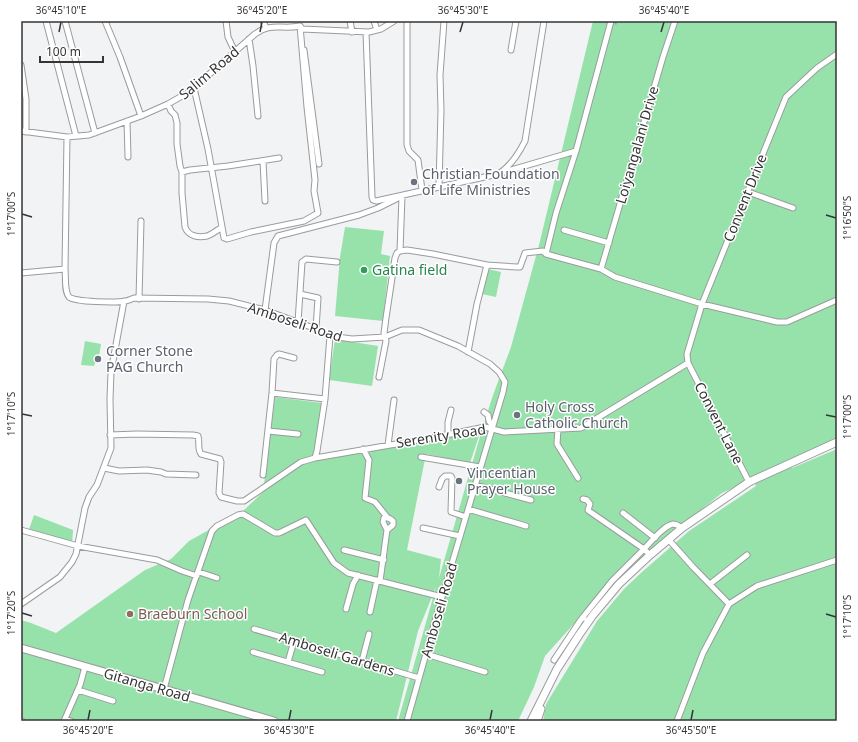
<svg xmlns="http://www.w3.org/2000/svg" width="858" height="742" font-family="'Noto Sans',sans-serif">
	<rect width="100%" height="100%" fill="#f2f3f5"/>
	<!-- green -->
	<path fill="#97e2ab" d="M593,21H837V442L786,464L792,468L837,449V721H543L546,704L597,621L624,589L642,572L689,531L756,486L753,479L722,493L626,570L598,597L545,656L534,687L518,721H398L436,587L418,631L396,721H21V620L31,623L56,633L145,570L171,559L189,541L243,511L263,492L275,397L322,403L319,455L418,445L481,430L470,463L426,454L407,550L441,559L439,578L481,433L493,395L511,347L539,245Z
		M345,227L384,231L381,254L390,256L383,321L335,316L340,257Z
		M488,269L501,272L496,297L482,294Z
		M335,339L378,346L372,386L329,380Z
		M85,341L101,344L98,363H95L94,366L81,365Z
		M34,515L73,530L72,545L27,535Z"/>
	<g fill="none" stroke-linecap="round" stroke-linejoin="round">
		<!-- stream -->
		<path stroke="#74a3e9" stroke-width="1.5" d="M615,21L616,24"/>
		<!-- street casing -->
		<g stroke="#9a9b9d" stroke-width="7">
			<path id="street" d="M46,21L76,136
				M65,21L95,133
				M105,21L120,57L141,116
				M226,21L228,37L235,52
				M263,21L266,28
				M350,21L352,32
				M374,21L377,30
				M407,21V145L409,151L418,160L422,190
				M366,32L372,197L373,200L376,201L498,174C510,167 519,153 525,141L544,21
				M249,39L253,66L258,116
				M304,50L319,164
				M511,50L516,21
				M21,65L26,99V132
				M194,88L208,149L224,238L227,239L251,232L304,221L318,213L314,191L315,180L307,107L300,26
				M168,104L171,111L175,115L177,123V144L180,166L182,172V193L185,227C188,236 198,238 207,236C211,235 217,230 221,228
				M127,121L128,157
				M21,131L67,137L89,135L141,116L168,104L189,92L255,34C272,22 281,30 300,26L302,29L369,32L381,29L394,21
				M67,137L65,269C66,277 64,291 69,297C75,302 117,303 125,301C128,301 131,299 134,298L208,299L229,301L265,310L316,329L330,336L352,339L385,337L402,330H419L458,346L490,364L499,372L505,382L503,392L442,597L407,721
				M263,161L265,201
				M182,172L190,170L228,166L279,158
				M501,173L576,151
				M439,186L441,110L440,75L444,21
				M748,192L793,208
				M564,230L609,243
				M546,254L556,213L576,151L611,21
				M601,269L663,57L675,21
				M21,273L65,269
				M300,294L318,298L316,329
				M139,299L141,221
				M265,310L274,243L278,236L359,215L378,208L402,196L400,251
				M298,322L302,262L306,259L337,262
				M468,352L477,304L487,265
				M379,377L386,341L384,333L386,318L395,258L397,253L400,251L407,250L433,254L487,265L517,267H520L525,253L543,251L546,254L601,269L615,277L702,304L777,322H787L837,300
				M272,393L325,399
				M484,412L488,415L489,421L492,425
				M558,429L557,444L578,478
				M268,431L298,434
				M448,434V422L451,410
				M110,435L137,434L193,435L198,436C200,442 197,449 201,454L220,459L221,462L219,493L221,497L237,501H244L301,462L315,458L431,438L485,427L504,432L581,428L688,363
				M388,445L394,400
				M363,449L369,460L365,498L375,502L387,517
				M421,457L480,467
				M315,458L317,451L325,399L330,336
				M104,468L119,471L147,470L161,472L166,474L196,475
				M263,475L272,393L274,359L277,355L279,354L294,358
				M749,482L688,363L687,354L702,304L786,97L817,68L837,54
				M475,485L531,500
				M439,487L442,479L445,476H451L452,478L451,512L466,517
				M583,499L587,500L590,504L588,510L589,511L644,549L612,581L583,617
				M468,509L526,526
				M623,513L655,538
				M423,528L460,536
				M21,530L78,546L157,560L182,571L197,576
				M669,540L693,567L729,604
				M344,550L384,560
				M650,555L644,549C651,542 663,526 673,524C677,524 679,526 682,528
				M199,572L217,578
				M380,581L387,530L393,525V521C390,518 388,517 384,518L383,522L387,530
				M710,584L747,555
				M21,604L60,577L72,562L76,554L85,508L89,497L97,485L111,448L110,399L111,372L124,301
				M346,609L353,584L358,575
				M370,612L377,580
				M254,629L419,678
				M253,652L322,672
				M426,654L485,672
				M554,660L580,621L583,617L584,618
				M362,661L369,634
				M288,662L294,641
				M164,689L188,600L212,531L217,526L238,515L243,514L275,533H279L306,520L334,563L348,573L442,597
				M78,690L113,701
				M65,719L71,721
				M21,721H22
				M64,721L80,685L85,667
				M677,721L703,653L729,604L757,586L837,560"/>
		</g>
		<!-- secondary casing -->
		<g stroke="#9a9b9d" stroke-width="9">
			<path id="secondary" d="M21,648L274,721
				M531,721L557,669L579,635L593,615L619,584L650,555L682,528L749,482L837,442
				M537,721L541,709"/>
		</g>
		<!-- street -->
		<use href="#street" stroke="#fff" stroke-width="5"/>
		<!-- secondary -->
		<use href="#secondary" stroke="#fff" stroke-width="7"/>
	</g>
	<!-- ticks -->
	<path fill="none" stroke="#353536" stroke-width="1.5" d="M59,32L61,22M260,32L262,22M460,32L463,22M661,32L664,22M22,214L32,217M826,215L836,218M22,414L32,416M826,415L836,417M22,613L32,616M826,614L836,617M88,720L90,710M289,720L291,710M490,720L492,710M691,720L693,710"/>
	<!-- markers -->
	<g fill="#6b7280" stroke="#fff" stroke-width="1.5">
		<circle cx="414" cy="182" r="4"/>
		<circle cx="98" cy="359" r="4"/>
		<circle cx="517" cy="415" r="4"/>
		<circle cx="459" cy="481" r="4"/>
	</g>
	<circle fill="#2e9e5b" stroke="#fff" stroke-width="1.5" cx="364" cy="270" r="4"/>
	<circle fill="#8d6e63" stroke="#fff" stroke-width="1.5" cx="130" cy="614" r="4"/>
	<g text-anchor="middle" stroke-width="3" stroke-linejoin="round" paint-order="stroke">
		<!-- street labels -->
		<g font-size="14" fill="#353536" stroke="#fff">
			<text transform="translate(209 73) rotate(-40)" y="5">Salim Road</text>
			<text transform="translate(637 145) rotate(-74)" y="5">Loiyangalani Drive</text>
			<text transform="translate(745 198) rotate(-68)" y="5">Convent Drive</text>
			<text transform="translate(295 322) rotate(18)" y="5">Amboseli Road</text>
			<text transform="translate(719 423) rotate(63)" y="5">Convent Lane</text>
			<text transform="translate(441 436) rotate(-9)" y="5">Serenity Road</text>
			<text transform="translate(439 610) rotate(-74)" y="5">Amboseli Road</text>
			<text transform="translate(337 654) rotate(17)" y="5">Amboseli Gardens</text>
			<text transform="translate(147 685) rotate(16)" y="5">Gitanga Road</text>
		</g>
		<!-- worship labels -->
		<g font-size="14" fill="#5b616d" stroke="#fff" text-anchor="start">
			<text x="422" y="179">Christian Foundation<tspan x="422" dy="16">of Life Ministries</tspan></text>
			<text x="106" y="356">Corner Stone<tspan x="106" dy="16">PAG Church</tspan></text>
			<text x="525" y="412">Holy Cross<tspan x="525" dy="16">Catholic Church</tspan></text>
			<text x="467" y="478">Vincentian<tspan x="467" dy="16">Prayer House</tspan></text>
		</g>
		<!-- leisure labels -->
		<g font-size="14" fill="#27864d" stroke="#fff" text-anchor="start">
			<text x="372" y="275">Gatina field</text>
		</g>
		<!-- education labels -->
		<g font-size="14" fill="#785e54" stroke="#fff" text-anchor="start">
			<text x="138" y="619">Braeburn School</text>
		</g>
	</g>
	<!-- border -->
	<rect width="858" height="742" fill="none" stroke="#ffffff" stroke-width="44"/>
	<!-- scale -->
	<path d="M40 56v6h63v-6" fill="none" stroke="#353536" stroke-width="2"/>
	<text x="46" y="56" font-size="12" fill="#353536" stroke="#ffffff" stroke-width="3" paint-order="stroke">100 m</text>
	<rect x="22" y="22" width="814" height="698" fill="none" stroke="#353536" stroke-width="1.5"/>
	<g font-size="10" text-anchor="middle" fill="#353536">
		<text x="61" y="14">36°45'10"E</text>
		<text x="262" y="14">36°45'20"E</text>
		<text x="463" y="14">36°45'30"E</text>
		<text x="664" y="14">36°45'40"E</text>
		<text transform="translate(11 214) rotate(-90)" y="4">1°17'00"S</text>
		<text transform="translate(847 218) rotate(-90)" y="4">1°16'50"S</text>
		<text transform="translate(11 414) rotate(-90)" y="4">1°17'10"S</text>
		<text transform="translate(847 417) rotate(-90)" y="4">1°17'00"S</text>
		<text transform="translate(11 613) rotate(-90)" y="4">1°17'20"S</text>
		<text transform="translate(847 617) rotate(-90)" y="4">1°17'10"S</text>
		<text x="88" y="734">36°45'20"E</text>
		<text x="289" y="734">36°45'30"E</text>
		<text x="490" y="734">36°45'40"E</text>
		<text x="691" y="734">36°45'50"E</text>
	</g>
</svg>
